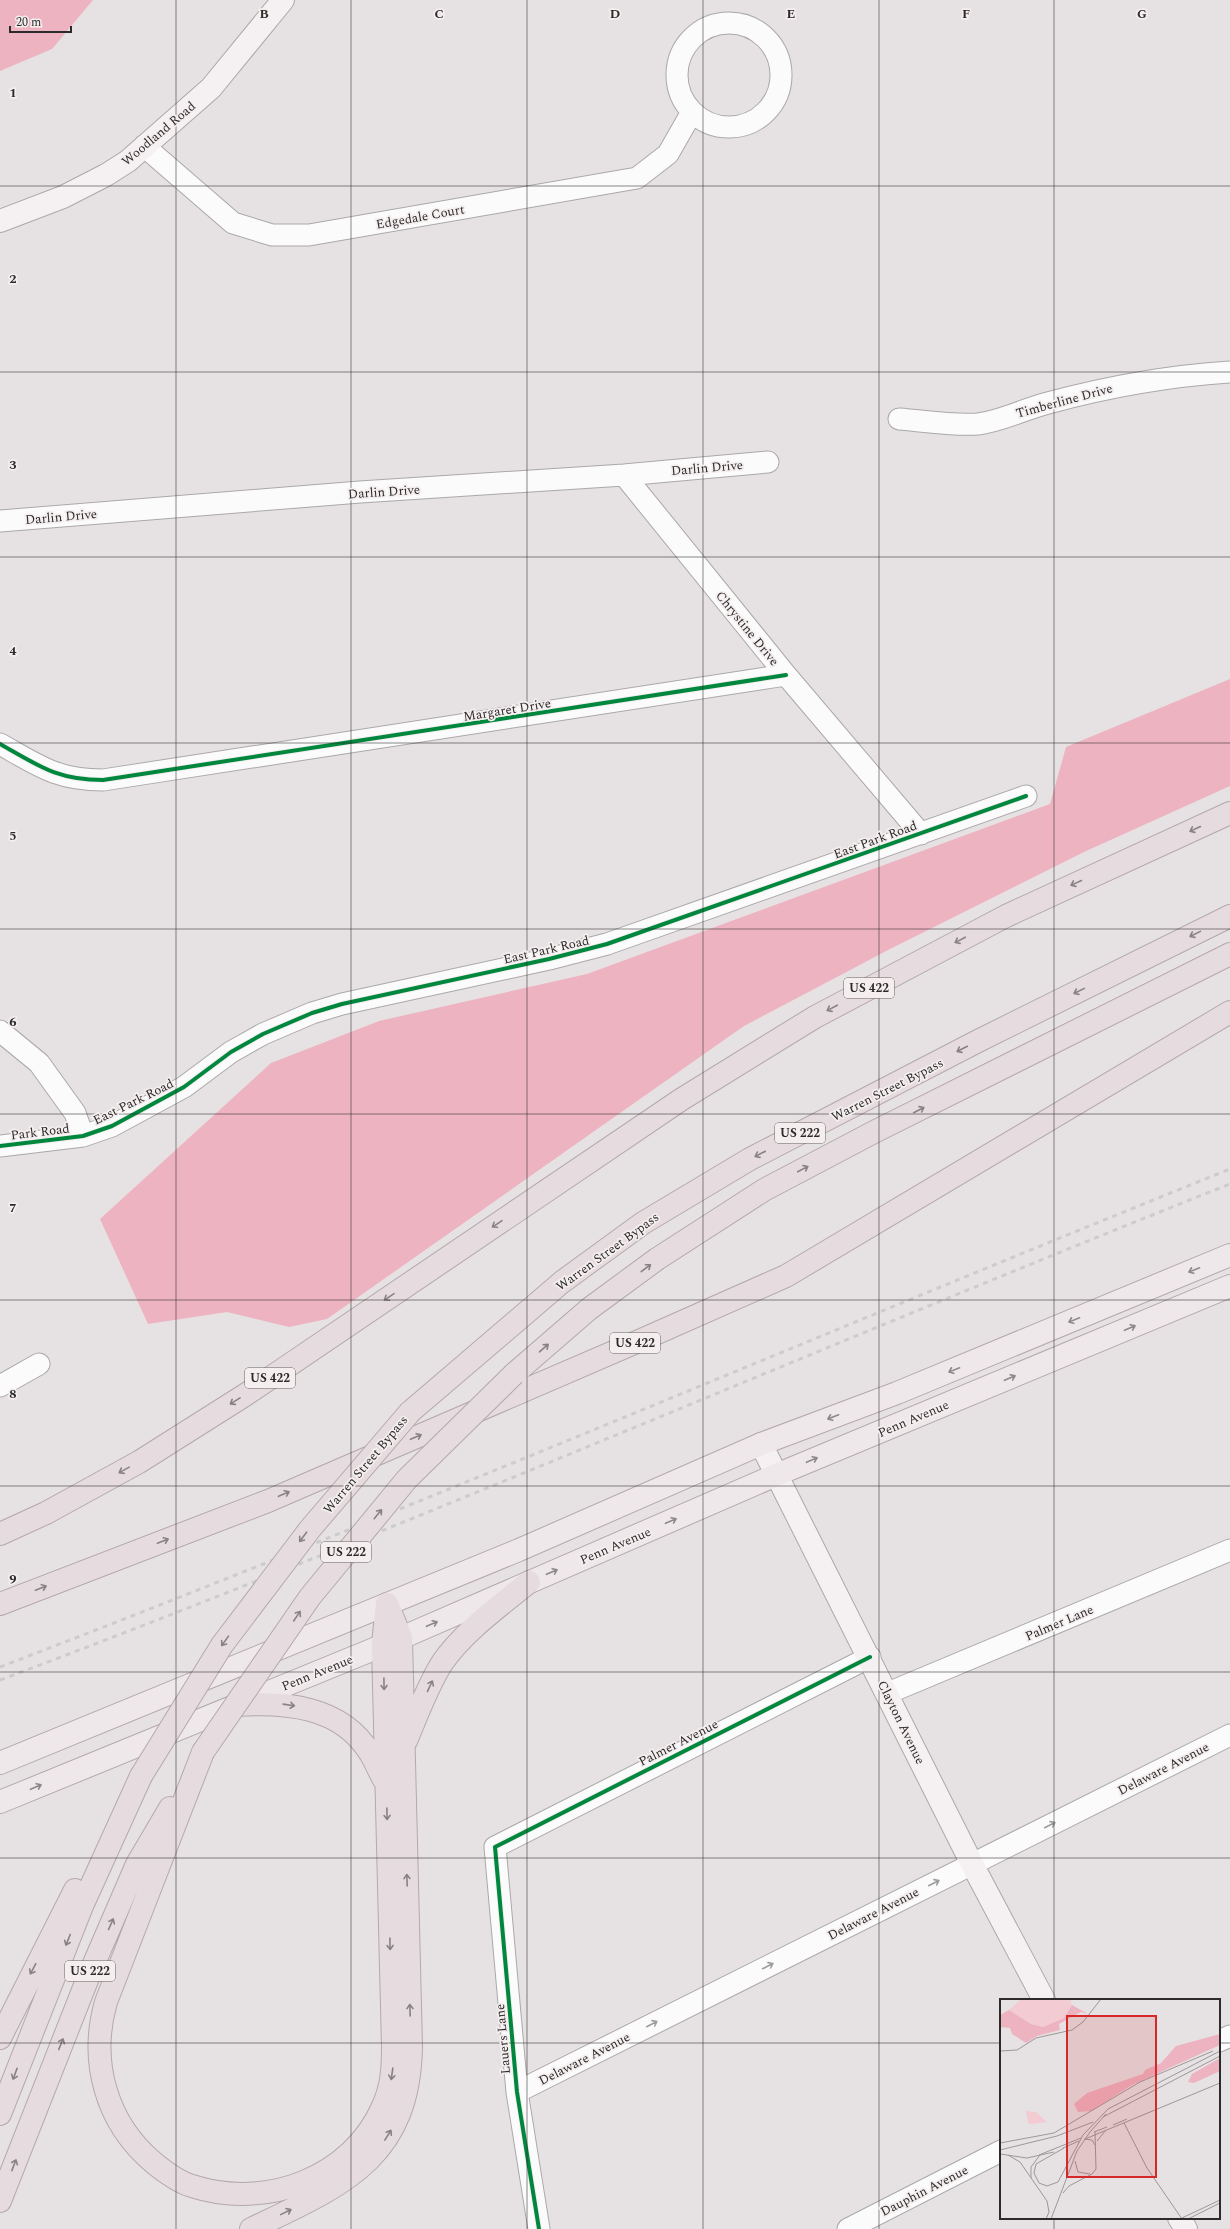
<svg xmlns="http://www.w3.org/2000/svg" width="1230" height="2229" font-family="Spectral,serif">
	<rect width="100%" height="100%" fill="#e6e2e3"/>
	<!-- forest -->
	<path fill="#eeb3c1" d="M0,0H93L52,49L0,71Z
		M1230,679V786L1084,852L890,949L744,1026L327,1319L289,1327L227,1312L148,1324L100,1219L271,1063L379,1021L587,974L1050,804L1066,747Z"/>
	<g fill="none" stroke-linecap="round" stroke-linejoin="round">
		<!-- street casing -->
		<g stroke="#aba8a9" stroke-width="23">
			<path id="street" d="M677 75a52 52 0 1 1 104 0a52 52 0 1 1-104 0Z
				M144,146L233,223L272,235H309L637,178L668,154L692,112
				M899,419C925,421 952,426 978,424C1002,421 1024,409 1048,403C1107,387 1168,376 1230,372
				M624,475L786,675L921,834
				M0,521L360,492L624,475L768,462
				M0,744C39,766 57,780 103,780L786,675
				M0,1031L39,1063L75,1113L83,1136
				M0,1146L83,1136L112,1126L184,1087L231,1052L263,1034L312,1013L342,1004L549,959L607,944L1026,796
				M0,1386L39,1364
				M888,1693L1230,1550
				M1219,2041L1230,2036
				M517,2092L1230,1735
				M539,2229L517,2092L495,1847L870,1657
				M848,2229L1001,2151"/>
		</g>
		<!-- secondary casing -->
		<g stroke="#aba8a9" stroke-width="24">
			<path id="secondary" d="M0,221L63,197L106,175L128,161L211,88L283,0
				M761,1444L972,1864L1044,2000
				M1179,2218L1186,2229"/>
		</g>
		<!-- primary casing -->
		<g stroke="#b4a8ab" stroke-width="24">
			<path id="primary" d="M0,1763L519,1550L761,1444L897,1393L1230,1255
				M0,1802L401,1638L776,1475L1230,1286"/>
		</g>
		<!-- highway casing -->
		<g stroke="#b4a8ab" stroke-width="24">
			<path id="highway" d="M514,1374L589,1309L657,1259L764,1190L874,1132L1230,954
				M410,1412L562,1282L643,1223L750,1159L980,1040L1230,916
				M0,1534L46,1513L139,1462L245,1395L682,1099L815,1017L1006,916L1230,813
				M0,1604L268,1501L639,1341L786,1276L1230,1012
				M237,1705C286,1702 341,1706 370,1753C375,1761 379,1771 384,1780
				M406,1741C417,1715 427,1687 442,1663C463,1632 501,1605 529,1582
				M203,1752L106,2002C89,2061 106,2123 154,2163C165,2172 178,2182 192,2186C266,2210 352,2178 383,2106C392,2087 393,2067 393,2047L383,1645L387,1604
				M0,2038L75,1890
				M0,2114L82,1906L141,1776
				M0,2201L89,1975L137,1864L170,1808
				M251,2229C341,2186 409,2160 411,2047L401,1638L388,1606"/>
		</g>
		<!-- street -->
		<use href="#street" stroke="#fbfbfb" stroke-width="21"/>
		<!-- secondary -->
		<use href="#secondary" stroke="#f5f1f2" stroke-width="22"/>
		<!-- primary -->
		<use href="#primary" stroke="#eee8ea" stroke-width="22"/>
		<!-- highway -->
		<use href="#highway" stroke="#e6dbde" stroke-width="22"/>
		<!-- rail -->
		<path stroke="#ccc" stroke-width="3" stroke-dasharray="5 5" stroke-linecap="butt" d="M0,1667C413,1509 820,1334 1230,1169
			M0,1680C414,1525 819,1347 1230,1184"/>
		<!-- highway-bridge casing -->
		<g stroke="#b4a8ab" stroke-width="24" stroke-linecap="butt">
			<path id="highway-bridge" d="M203,1752L310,1597L407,1479L514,1374
				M141,1776L222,1645L310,1529L410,1412"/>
		</g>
		<!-- highway-bridge -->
		<use href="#highway-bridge" stroke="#e6dbde" stroke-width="22"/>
		<!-- cycleway casing -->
		<g stroke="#f4eeef" stroke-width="6">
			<path id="cycleway" d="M0,744C39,766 57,780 103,780L786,675
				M0,1146L83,1136L112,1126L184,1087L231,1052L263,1034L312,1013L342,1004L549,959L607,944L1026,796
				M539,2229L517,2092L495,1847L870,1657"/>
		</g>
		<!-- cycleway -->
		<use href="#cycleway" stroke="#00873e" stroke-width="4"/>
	</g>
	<!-- one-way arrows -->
	<defs><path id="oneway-shaft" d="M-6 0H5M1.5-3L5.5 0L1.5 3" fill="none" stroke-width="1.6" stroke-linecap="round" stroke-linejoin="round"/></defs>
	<g stroke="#898284">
		<use href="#oneway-shaft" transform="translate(1195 829) rotate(155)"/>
		<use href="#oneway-shaft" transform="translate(1076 883) rotate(155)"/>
		<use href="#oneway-shaft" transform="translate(1195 934) rotate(154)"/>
		<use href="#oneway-shaft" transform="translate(960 940) rotate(152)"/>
		<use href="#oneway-shaft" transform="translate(1079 991) rotate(154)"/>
		<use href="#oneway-shaft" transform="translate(832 1008) rotate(152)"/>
		<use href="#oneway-shaft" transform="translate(962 1049) rotate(153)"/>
		<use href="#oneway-shaft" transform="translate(919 1110) rotate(-27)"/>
		<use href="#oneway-shaft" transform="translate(760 1154) rotate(153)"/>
		<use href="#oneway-shaft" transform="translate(803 1169) rotate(-28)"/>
		<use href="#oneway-shaft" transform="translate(497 1224) rotate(146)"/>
		<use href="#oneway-shaft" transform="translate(646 1268) rotate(-37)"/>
		<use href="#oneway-shaft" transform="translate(389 1297) rotate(146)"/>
		<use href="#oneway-shaft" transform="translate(544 1348) rotate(-41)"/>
		<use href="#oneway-shaft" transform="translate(235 1401) rotate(148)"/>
		<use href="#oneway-shaft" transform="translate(416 1437) rotate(-23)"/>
		<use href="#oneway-shaft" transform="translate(124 1470) rotate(151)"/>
		<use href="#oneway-shaft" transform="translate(284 1494) rotate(-23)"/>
		<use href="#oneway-shaft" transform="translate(378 1514) rotate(-51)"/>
		<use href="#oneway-shaft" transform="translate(303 1537) rotate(127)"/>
		<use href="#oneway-shaft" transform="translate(163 1541) rotate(-21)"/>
		<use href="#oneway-shaft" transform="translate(41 1588) rotate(-21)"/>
		<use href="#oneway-shaft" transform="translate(297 1616) rotate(-56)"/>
		<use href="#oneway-shaft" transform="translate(225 1641) rotate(126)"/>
		<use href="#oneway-shaft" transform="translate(384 1684) rotate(89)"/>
		<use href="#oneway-shaft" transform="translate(430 1686) rotate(-65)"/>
		<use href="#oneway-shaft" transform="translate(289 1705) rotate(8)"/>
		<use href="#oneway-shaft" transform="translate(387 1814) rotate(89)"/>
		<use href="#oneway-shaft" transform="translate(407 1880) rotate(-92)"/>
		<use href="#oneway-shaft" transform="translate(111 1924) rotate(-66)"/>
		<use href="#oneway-shaft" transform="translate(68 1940) rotate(112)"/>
		<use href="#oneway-shaft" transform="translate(390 1944) rotate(89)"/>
		<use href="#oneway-shaft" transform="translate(33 1969) rotate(118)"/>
		<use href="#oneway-shaft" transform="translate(410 2010) rotate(-92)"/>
		<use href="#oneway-shaft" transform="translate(61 2044) rotate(-68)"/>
		<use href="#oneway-shaft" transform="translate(15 2074) rotate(110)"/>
		<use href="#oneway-shaft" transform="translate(392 2074) rotate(98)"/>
		<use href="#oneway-shaft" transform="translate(388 2135) rotate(-58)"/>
		<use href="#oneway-shaft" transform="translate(14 2165) rotate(-69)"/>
		<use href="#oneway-shaft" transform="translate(286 2212) rotate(-26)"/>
	</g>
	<g stroke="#8d898a">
		<use href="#oneway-shaft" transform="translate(1194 1270) rotate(158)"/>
		<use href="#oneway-shaft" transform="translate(1074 1320) rotate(158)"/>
		<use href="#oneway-shaft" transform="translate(1130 1328) rotate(-23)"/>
		<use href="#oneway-shaft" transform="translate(954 1370) rotate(158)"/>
		<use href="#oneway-shaft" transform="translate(1010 1378) rotate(-23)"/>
		<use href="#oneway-shaft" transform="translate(833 1417) rotate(159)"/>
		<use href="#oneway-shaft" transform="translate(812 1460) rotate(-23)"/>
		<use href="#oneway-shaft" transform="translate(671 1521) rotate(-23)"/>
		<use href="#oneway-shaft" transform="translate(552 1572) rotate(-23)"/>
		<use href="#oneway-shaft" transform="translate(432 1624) rotate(-23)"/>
		<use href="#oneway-shaft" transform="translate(36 1787) rotate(-23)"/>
	</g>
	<g stroke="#9e9d9d">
		<use href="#oneway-shaft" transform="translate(1050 1825) rotate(-27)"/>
		<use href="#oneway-shaft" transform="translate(934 1883) rotate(-27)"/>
		<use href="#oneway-shaft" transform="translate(768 1966) rotate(-27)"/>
		<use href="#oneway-shaft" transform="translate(652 2024) rotate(-27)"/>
	</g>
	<!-- grid -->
	<path fill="none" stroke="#2c2a2a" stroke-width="1" stroke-opacity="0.55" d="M176,0V2229M351,0V2229M527,0V2229M703,0V2229M879,0V2229M1054,0V2000M0,186H1230M0,372H1230M0,557H1230M0,743H1230M0,929H1230M0,1114H1230M0,1300H1230M0,1486H1230M0,1672H1230M0,1858H1230M0,2043H1001M1219,2043H1230M1054,2218V2229"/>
	<g text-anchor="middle" stroke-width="3.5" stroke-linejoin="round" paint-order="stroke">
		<!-- shield labels -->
		<g fill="#f4eeef" stroke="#686565" stroke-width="1">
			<rect x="844" y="978" width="50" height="20" rx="3"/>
			<rect x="775" y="1123" width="50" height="20" rx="3"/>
			<rect x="610" y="1333" width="50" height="20" rx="3"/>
			<rect x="245" y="1368" width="50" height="20" rx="3"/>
			<rect x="321" y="1542" width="50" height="20" rx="3"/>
			<rect x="65" y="1961" width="50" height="20" rx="3"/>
		</g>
		<g font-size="12" font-weight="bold" fill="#2c2a2a">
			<text x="869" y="992">US 422</text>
			<text x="800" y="1137">US 222</text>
			<text x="635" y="1347">US 422</text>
			<text x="270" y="1382">US 422</text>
			<text x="346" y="1556">US 222</text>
			<text x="90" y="1975">US 222</text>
		</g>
		<!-- street labels -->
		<g font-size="13" fill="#2c2a2a" stroke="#f4eeef">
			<text transform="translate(158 133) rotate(-40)" y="5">Woodland Road</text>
			<text transform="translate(420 216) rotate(-10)" y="5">Edgedale Court</text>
			<text transform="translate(1064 400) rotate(-15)" y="5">Timberline Drive</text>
			<text transform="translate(707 467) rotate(-5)" y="5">Darlin Drive</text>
			<text transform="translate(384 491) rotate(-4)" y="5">Darlin Drive</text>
			<text transform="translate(61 516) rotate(-5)" y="5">Darlin Drive</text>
			<text transform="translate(748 628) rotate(51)" y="5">Chrystine Drive</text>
			<text transform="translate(507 709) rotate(-9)" y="5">Margaret Drive</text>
			<text transform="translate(875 839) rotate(-20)" y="5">East Park Road</text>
			<text transform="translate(546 949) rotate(-13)" y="5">East Park Road</text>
			<text transform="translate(887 1089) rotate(-27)" y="5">Warren Street Bypass</text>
			<text transform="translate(133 1101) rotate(-26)" y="5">East Park Road</text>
			<text transform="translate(40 1131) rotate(-7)" y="5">Park Road</text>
			<text transform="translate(607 1251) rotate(-36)" y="5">Warren Street Bypass</text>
			<text transform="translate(913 1418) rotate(-23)" y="5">Penn Avenue</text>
			<text transform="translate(365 1464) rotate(-50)" y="5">Warren Street Bypass</text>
			<text transform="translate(615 1545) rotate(-23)" y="5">Penn Avenue</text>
			<text transform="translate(1059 1622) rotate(-23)" y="5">Palmer Lane</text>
			<text transform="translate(317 1672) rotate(-22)" y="5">Penn Avenue</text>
			<text transform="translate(902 1722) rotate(64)" y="5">Clayton Avenue</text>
			<text transform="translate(678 1742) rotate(-27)" y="5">Palmer Avenue</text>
			<text transform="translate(1163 1768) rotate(-27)" y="5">Delaware Avenue</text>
			<text transform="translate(873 1913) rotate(-27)" y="5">Delaware Avenue</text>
			<text transform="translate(502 2039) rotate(-95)" y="5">Lauers Lane</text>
			<text transform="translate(584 2058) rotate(-27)" y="5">Delaware Avenue</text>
			<text transform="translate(924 2190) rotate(-27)" y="5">Dauphin Avenue</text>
		</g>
	</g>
	<!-- overview -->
	<g transform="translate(1000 1999)">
		<rect width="220" height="220" fill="#e6e2e3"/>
		<path d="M21,0H70L72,6L64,19L43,28L31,25L9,11ZM26,112L36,113L47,123L31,125L28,124Z" fill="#f3cbd3"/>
		<path d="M72,6L88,15L81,13L75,16L59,25L60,31L37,37L26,44L12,35L10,29L0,28V16L9,11L31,25L43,28L64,19ZM220,35V46L132,86L91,112L78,113L74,105L87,94L143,75L145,71L161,64L176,47ZM220,59V72L194,84L188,83L192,75Z" fill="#eeb3c1"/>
		<path fill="none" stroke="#e49bad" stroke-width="2" d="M84,220H106"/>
		<path fill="none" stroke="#9c9899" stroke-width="1" d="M0,52L17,51L36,39L72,31L83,23L101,0M103,118L220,57M124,124L147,169L182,220M113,126L127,120M94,133L107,128M84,140L92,141L95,146M85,140L220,84M97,142L106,131M0,144L54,134L140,83L213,52M63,149L79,142M64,149L36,165L34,174L39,184L47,187L58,183L83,136L108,110L220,52M0,151L57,137L93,123M0,155L27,159L54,153M8,156L20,163L47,202L49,213L46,220M39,156L81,139M75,162L78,173L90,175M31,179V168L40,156M63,194L69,187L92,175L96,170L95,133M182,219L220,201M51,220L77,152L90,133L106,115M188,220L220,204"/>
		<path fill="#d62828" fill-opacity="0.15" stroke="#d62828" stroke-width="2" d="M67,17H156V178H67Z"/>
		<rect width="220" height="220" fill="none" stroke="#2c2a2a" stroke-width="2"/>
	</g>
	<g font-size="13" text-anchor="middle" font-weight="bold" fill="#2c2a2a" stroke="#f4eeef" stroke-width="3.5" stroke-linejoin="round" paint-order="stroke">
		<text x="264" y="18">B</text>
		<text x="439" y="18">C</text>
		<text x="615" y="18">D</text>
		<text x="791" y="18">E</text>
		<text x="966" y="18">F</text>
		<text x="1142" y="18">G</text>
		<text x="13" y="97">1</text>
		<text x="13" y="283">2</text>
		<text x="13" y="469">3</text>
		<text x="13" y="655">4</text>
		<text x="13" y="840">5</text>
		<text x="13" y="1026">6</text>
		<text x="13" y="1212">7</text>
		<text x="13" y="1398">8</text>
		<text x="13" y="1583">9</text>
	</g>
	<!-- scale -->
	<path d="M10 26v6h61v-6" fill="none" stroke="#2c2a2a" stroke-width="2"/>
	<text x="16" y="26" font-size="12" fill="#2c2a2a" stroke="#f4eeef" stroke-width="3" paint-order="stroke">20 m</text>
</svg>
